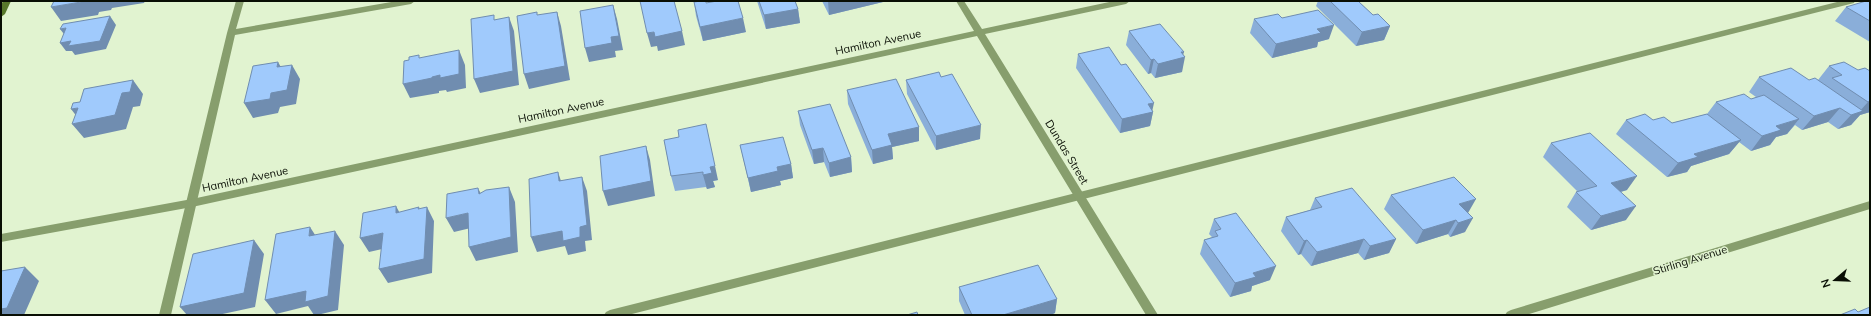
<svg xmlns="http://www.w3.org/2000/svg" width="1871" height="316" font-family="Mulish,sans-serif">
	<rect width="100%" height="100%" fill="#e1f3d0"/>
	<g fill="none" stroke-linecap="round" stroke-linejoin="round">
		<!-- lane -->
		<path fill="#879e6d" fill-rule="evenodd" d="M236,1H244L236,29L397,1H415L411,4L235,35L171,315H159L227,33Z
			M1841,1H1855L1854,3L628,315H604L606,312L610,310Z"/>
		<!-- street -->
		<path fill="#879e6d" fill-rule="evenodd" d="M956,1H964L982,29L1114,1H1130L1126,4L985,34L1158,315H1146L977,36L192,207L1,242V234L192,199L974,31Z
			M1870,201V209L1526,315H1505L1507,312L1511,310Z"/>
		<!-- secondary -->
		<path fill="#58782b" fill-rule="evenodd" d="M3,1H11L5,14L1,17V5Z"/>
	</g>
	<!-- wall -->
	<path fill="#8aaed9" d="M757,1H795L798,9L800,23L766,29Z
		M822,1H883V2L829,15Z
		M1318,1H1358L1373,15L1390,26L1384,40L1356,46L1316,6Z
		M1870,1V42L1835,21L1846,7Z
		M694,2L706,3L746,32L703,41L696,16Z
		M1282,18L1329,39L1318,42L1317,47L1272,58L1250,33L1254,19Z
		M1129,31L1183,55L1182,72L1155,78L1151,73L1148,74L1126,45Z
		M1078,54L1152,110L1153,112L1150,126L1120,133L1076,68Z
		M1829,66L1858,70L1865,68L1870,112L1860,115L1851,125L1838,129L1828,122L1802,130L1795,125L1787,134L1776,137L1770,145L1751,151L1739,142L1729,154L1691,166L1687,172L1667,177L1616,134L1626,120H1653L1672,123L1707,114L1716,102L1751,99L1756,97L1749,92L1759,77L1809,80H1818Z
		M941,77L980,139L936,150L907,94L906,80Z
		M847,90L919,127V141L892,147L893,159L873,164L848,104Z
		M798,111L851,157L852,172L830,177L824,162L814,164L800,125Z
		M664,140L718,180L713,181L715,187L707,189L706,187L675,191L671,176Z
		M1551,143L1627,190L1621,192L1626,220L1591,230L1567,207L1576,192H1578L1543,157Z
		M740,145L791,164L793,178L780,181L781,185L751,192Z
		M1391,195L1468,213L1465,232L1450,237L1448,234L1416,244L1384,209Z
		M1315,198L1396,239L1389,253L1364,260L1358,253L1311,266L1301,254L1298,255L1281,231L1286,217L1310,210Z
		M1214,219L1270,280L1252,286L1251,291L1230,297L1200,254L1204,240L1212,237L1209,234Z
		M959,287L1057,299L1055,313L1050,315H965L959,301Z"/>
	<!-- shaded-wall -->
	<path fill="#708db0" d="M87,1H145L144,3L112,8L111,10L99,12L98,15L61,21L51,7Z
		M828,1H883V2L829,15Z
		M613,5L617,19L623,50L615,51L616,57L589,62L585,48L611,37Z
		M798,9L800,23L766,29L764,15Z
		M557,12L561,26L570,80L529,89L524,74Z
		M110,16L116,25L106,49L75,55L72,51H66L60,43Z
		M509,17L514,31L519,85L480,93L474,79Z
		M743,18L746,32L703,41L700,27Z
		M1334,25L1329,39L1318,42L1317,47L1272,58L1276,44L1317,29Z
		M1390,26L1384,40L1356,46L1362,32Z
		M66,28L67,38L60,29Z
		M682,31L685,45L658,51L657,46L651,47L647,33L654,32Z
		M459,50L465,65L466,88L447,92L446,90L439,91V93L410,98L403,84L432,77Z
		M1181,52H1184L1182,58L1185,57L1182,72L1155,78L1158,64Z
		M1154,59L1151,73L1148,74L1151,60Z
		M278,62L286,76L277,67Z
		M292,65L300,79L296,104L280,107L278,113L253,118L244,103L271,93Z
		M133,80L143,94L140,106L133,107L126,129L84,138L72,124L81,122L71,109L78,108L122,93Z
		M1870,101V112L1860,115L1851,125L1838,129L1851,115L1859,112L1868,102Z
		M1154,103L1152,112H1153L1150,126L1120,133L1122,119L1148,104Z
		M1840,108L1828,122L1802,130L1814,116Z
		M1799,119L1787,134L1776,137L1770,145L1751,151L1762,136L1776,126Z
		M981,125L980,139L936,150V136Z
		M919,127V141L892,147L893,159L873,164L872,150L888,134Z
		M1741,140L1729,154L1691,166L1687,172L1667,177L1678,163L1694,154Z
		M646,146L650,160L655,196L608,206L603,191Z
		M823,148L824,162L814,164L812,150Z
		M851,157L852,172L830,177L829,163Z
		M791,164L793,178L780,181L781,185L751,192L748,178L777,167Z
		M715,166L718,180L713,181L715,187L707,189L703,175L710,167Z
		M558,172L563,187L559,181Z
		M1637,176L1627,190L1601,197L1611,183Z
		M582,177L587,191L592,240L585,241L586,251L568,255L565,246L537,252L531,237L580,227Z
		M509,187L515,202L518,252L476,261L469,247Z
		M478,188L485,202L479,194Z
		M1476,199L1468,213L1459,204Z
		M396,206L404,221L396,213Z
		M1636,206L1626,220L1591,230L1601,216Z
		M427,207L434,221L432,273L388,283L379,269Z
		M468,213L475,227L454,232L446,218Z
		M1473,218L1465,232L1450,237L1458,223Z
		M1456,220L1448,234L1416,244L1423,230Z
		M310,227L319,241L309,236Z
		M335,231L344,245L338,310L317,315H314L308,306L276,314L265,300Z
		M383,233L391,247L369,252L360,238Z
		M1364,239L1358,253L1311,266L1317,252Z
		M1396,239L1389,253L1364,260L1370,246Z
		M254,240L264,254L255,307L218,315H187L180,307Z
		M1307,240L1301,254L1298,255L1304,241Z
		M1276,266L1270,280L1252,286L1251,291L1230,297L1235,283L1253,273Z
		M25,267L39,281L24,315H1V309Z
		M1057,299L1055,313L1050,315H1003Z"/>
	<!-- building -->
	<path fill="#a0cafc" stroke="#708db0" d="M54,1H87L51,7Z
		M640,1H674L682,31L655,37L654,32L647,33Z
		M701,1H706V3L717,1H738L743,18L700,27L694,2Z
		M759,1H795L798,9L764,15Z
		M1330,1H1358L1373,15L1378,14L1390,26L1362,32Z
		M1866,1H1870V21L1846,7Z
		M613,5L619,36L611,37L612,43L585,48L580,11Z
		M1318,10L1334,25L1317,29L1321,33L1276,44L1254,19L1278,14L1282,18Z
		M537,12V15L557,12L565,66L524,74L517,16Z
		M494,15V20L509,17L513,71L474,79L471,19Z
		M110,16L100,41L68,46L71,41L60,43L66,28L60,29L63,24Z
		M1160,24L1184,52H1181L1185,57L1158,64L1154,59L1151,60L1129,31Z
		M1109,47L1121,65L1126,64L1154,103L1148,104L1153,112L1122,119L1078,54Z
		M459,50V74L440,78V75L432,77V78L403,84L404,61L409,60V57L419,55V58Z
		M278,62L277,67L292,65L287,90L271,93L270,99L244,103L253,66Z
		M1844,62L1858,70L1865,68L1870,71V101L1868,102L1832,78L1842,75L1829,66Z
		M1791,68L1809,80L1815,78L1863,111L1851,115L1840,108L1814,116L1759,77Z
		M939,72L941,77L952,74L981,125L936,136L906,80Z
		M896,79L919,127L888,134L892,145L872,150L847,90Z
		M133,80L130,92L122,93L115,115L72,124L78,108L71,109L73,103L80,102L84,89Z
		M1744,94L1751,99L1764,95L1799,119L1776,126L1781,130L1762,136L1716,102Z
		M830,104L851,157L829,163L823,148L812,150L798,111Z
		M1645,114L1653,120L1664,117L1672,123L1707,114L1741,140L1694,154L1698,157L1678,163L1626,120Z
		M706,124L715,166L710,167L712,173L703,175V172L671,176L664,140L679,137L678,130Z
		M1590,133L1637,176L1611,183L1636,206L1601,216L1576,192L1597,186L1551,143Z
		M783,137L791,164L777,167L778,171L748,178L740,145Z
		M646,146L651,181L603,191L600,156Z
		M558,172L559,181L582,177L587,225L580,227V237L563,241L562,231L531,237L529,179Z
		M1454,177L1476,199L1459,204L1473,218L1458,223L1456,220L1423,230L1391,195Z
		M509,187L511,237L469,247L468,213L446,218L447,194L478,188L479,194L486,190Z
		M1352,188L1396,239L1370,246L1364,239L1317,252L1307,240L1304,241L1286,217L1322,207L1315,198Z
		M396,206V213L419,207L418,209L427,207L424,259L379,269L383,233L360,238L363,213Z
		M1236,213L1276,266L1253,273L1256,277L1235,283L1204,240L1218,236L1215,231L1221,229L1214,219Z
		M310,227L309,236L335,231L328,296L305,302L306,291L265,300L276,234Z
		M254,240L244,293L180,307L193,254Z
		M1038,265L1057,299L1003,315H972L959,287Z
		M25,267L7,308L1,309V271Z
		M1870,307V315H1840L1855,309L1858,312Z
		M917,312L918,315H907Z"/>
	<g text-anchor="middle" stroke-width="3" stroke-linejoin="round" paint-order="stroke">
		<!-- street labels -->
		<g font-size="11" fill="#090e04" stroke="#e1f3d0">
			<text transform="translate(878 42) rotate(-12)" y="4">Hamilton Avenue</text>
			<text transform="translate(561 110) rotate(-12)" y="4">Hamilton Avenue</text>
			<text transform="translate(1067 152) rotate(59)" y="4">Dundas Street</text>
			<text transform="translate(245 179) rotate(-12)" y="4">Hamilton Avenue</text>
			<text transform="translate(1690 260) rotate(-17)" y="4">Stirling Avenue</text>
		</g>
	</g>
	<!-- border -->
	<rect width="1871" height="316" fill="none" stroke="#090e04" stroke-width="4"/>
	<!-- north arrow -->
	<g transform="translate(1835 280) rotate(251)" stroke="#e1f3d0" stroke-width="3" paint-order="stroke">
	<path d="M0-3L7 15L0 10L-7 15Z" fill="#090e04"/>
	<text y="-6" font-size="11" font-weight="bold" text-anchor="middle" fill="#090e04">N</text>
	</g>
</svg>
